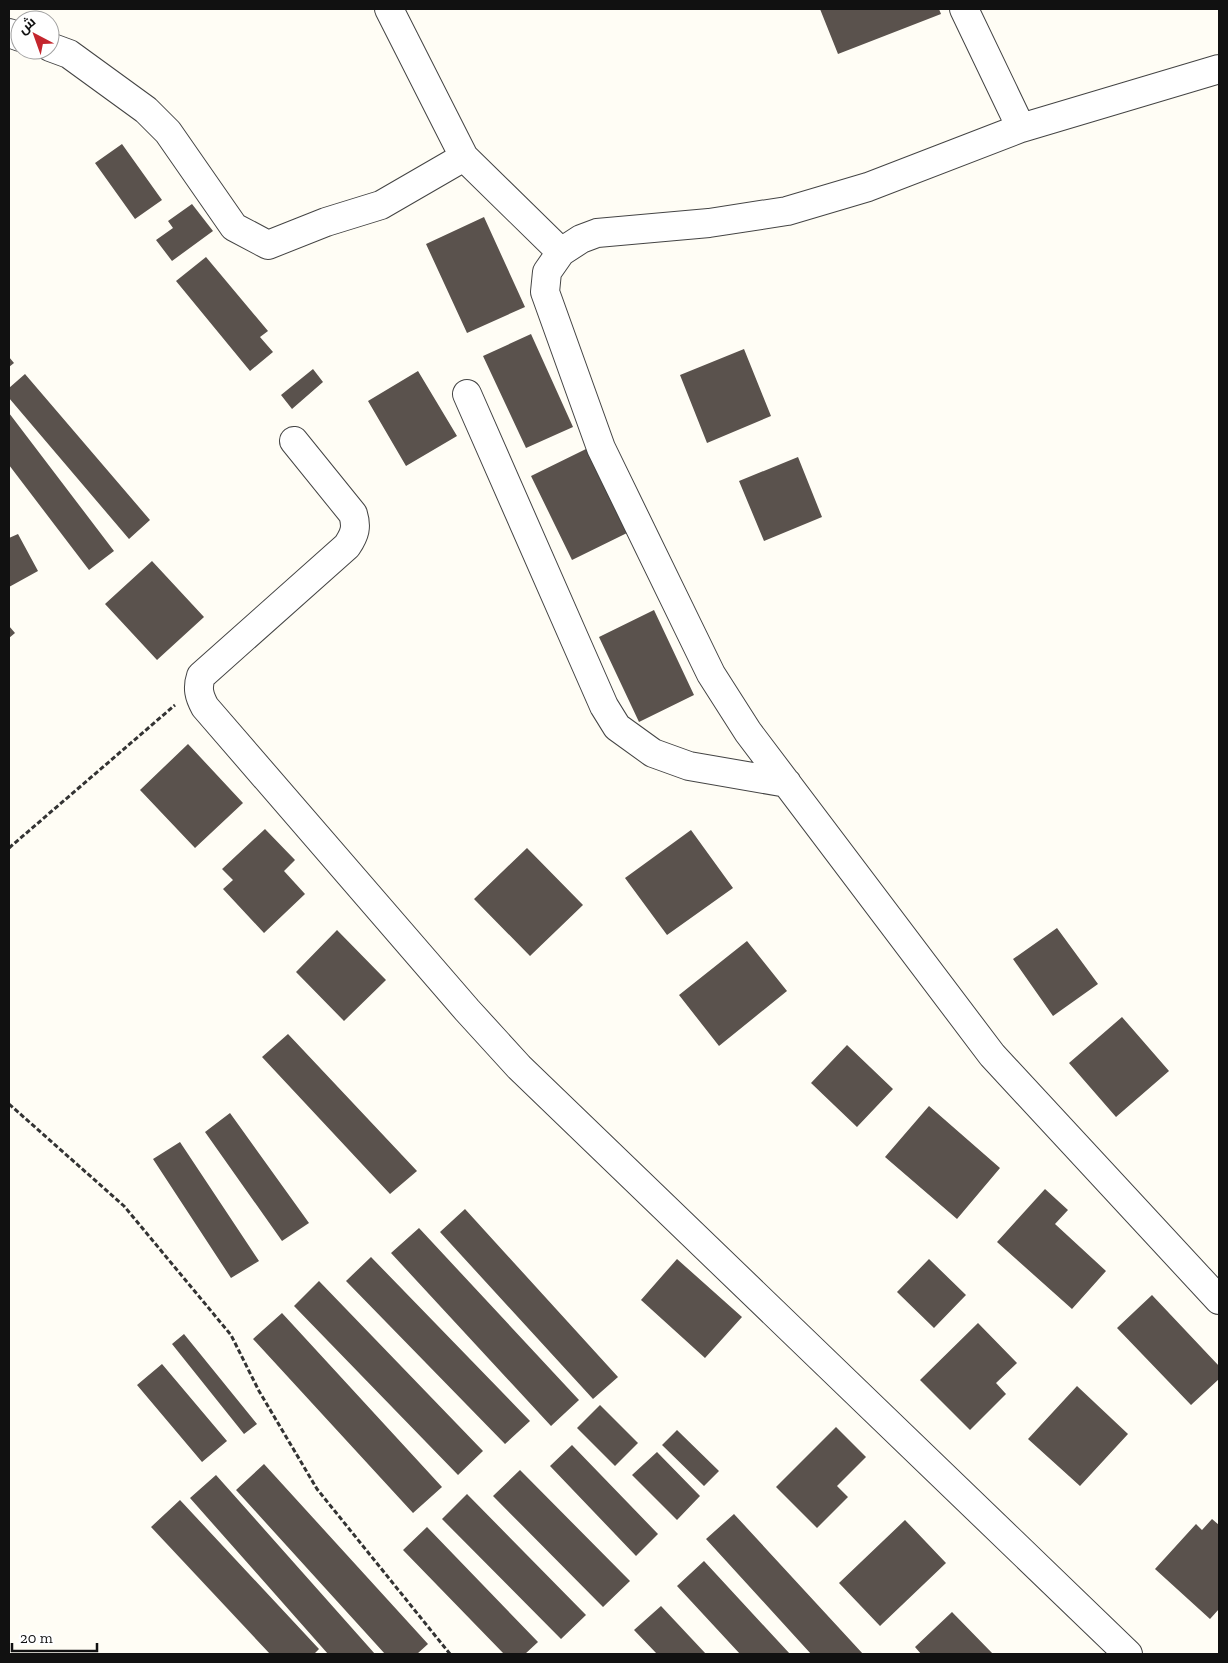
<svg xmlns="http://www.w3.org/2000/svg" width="1228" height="1663" font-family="'Zilla Slab',Cairo,serif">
	<rect width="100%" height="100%" fill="#fffdf5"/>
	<!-- building -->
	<path fill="#5a524d" d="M820,9H939L941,14L838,54Z
		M122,144L162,200L135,219L95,163Z
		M192,204L213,231L172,261L156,240L173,228L168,221Z
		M484,217L525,307L467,333L426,244Z
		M206,257L268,331L260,337L273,352L250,371L176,281Z
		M531,334L573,427L526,448L483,356Z
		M744,349L771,416L707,443L680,375Z
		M9,357L14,363L9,367Z
		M313,369L323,382L292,409L281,395Z
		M418,371L457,436L406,466L368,401Z
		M25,374L150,520L129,539L9,398V388Z
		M9,413L114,551L89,570L9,465Z
		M586,449L627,533L572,560L531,476Z
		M798,457L822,517L764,541L739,481Z
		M18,534L38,571L9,587V538Z
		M152,561L204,617L157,660L105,604Z
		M654,610L694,695L639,722L599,637Z
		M9,626L15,633L9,638Z
		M188,744L243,803L195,848L140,790Z
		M265,829L295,860L284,871L305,894L264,933L223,889L233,880L222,869Z
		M691,830L733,888L667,935L625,878Z
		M527,848L583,905L530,956L474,899Z
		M1057,928L1098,984L1053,1016L1013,959Z
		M337,930L386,980L344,1021L296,972Z
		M747,941L787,991L719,1046L679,995Z
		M1122,1017L1169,1071L1116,1117L1069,1063Z
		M288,1034L417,1171L390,1194L262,1057Z
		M847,1045L893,1089L857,1127L811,1083Z
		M929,1106L1000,1168L957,1219L885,1157Z
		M230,1113L309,1223L282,1241L205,1132Z
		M180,1142L259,1261L231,1278L153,1159Z
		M1045,1189L1068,1210L1055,1224L1106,1271L1072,1309L997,1242Z
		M465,1209L618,1377L593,1399L440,1232Z
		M419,1228L579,1400L551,1426L391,1253Z
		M371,1257L530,1421L505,1444L346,1281Z
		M677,1259L742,1317L705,1358L641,1300Z
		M929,1259L966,1295L934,1328L897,1292Z
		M319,1281L483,1451L458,1475L294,1306Z
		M1152,1295L1219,1366V1379L1191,1405L1117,1328Z
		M282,1313L442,1487L413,1513L253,1339Z
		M978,1323L1017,1363L996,1383L1006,1394L970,1430L920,1380Z
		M184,1334L257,1424L244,1434L172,1344Z
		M162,1364L227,1441L202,1462L137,1385Z
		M1077,1386L1128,1434L1080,1486L1028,1439Z
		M600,1405L638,1443L615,1466L577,1428Z
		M836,1427L866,1457L837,1486L848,1497L817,1528L776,1487Z
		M677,1430L719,1471L704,1486L662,1445Z
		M572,1445L658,1534L636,1556L550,1466Z
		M657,1452L700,1496L677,1520L632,1475Z
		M264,1464L428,1644L417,1654H385L236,1490Z
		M520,1470L630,1581L603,1607L493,1496Z
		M216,1475L375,1654H328L190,1498Z
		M467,1494L586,1615L561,1639L442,1519Z
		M180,1500L319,1649L314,1654H270L151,1527Z
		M734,1514L863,1654H811L706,1539Z
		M1212,1519L1219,1525V1609L1210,1619L1155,1569L1196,1524L1202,1530Z
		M905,1520L946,1563L880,1626L839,1583Z
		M427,1527L538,1642L525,1654H504L403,1550Z
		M704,1561L790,1654H740L677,1586Z
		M661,1606L706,1654H657L634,1630Z
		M952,1612L993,1654H921L915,1647Z"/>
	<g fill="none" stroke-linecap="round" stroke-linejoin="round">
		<!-- street casing -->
		<g stroke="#444" stroke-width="30">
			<path id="street" d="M389,9L464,157L561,252L581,239L597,233L709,223L787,211L868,187L1021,128L1219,69
				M964,9L1021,128
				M9,33L20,37
				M50,47L69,54L146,110L168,132L234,227L268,245L326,222L381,205L464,157
				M561,252L547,272L545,292L601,448L711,674L748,732L992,1055L1219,1300
				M467,394L604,706L617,727L653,753L689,766L787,783
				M294,441L353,514C357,527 355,534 347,546L201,676C197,688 199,696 205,707L467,1010L519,1067L1128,1654"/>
		</g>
		<!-- path -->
		<path stroke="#333" stroke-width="3" stroke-dasharray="5 2.5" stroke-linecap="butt" d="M9,848L175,705
			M9,1104L124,1206L231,1335L259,1391L317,1489L450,1654"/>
		<!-- street -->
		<use href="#street" stroke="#fff" stroke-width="28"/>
	</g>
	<!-- border -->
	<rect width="1228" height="1663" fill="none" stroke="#111111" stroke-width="20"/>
	<!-- north arrow -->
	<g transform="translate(35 35) rotate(319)"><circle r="24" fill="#ffffff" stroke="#a0a0a0"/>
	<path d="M0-4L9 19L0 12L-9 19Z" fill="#c4262e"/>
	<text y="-8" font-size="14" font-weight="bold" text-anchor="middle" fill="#111111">ش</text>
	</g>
	<!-- scale -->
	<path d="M12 1643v8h85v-8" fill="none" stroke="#111111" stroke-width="2.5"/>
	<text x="20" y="1643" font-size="15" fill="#111111" stroke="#ffffff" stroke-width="4" paint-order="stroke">20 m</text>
</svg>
